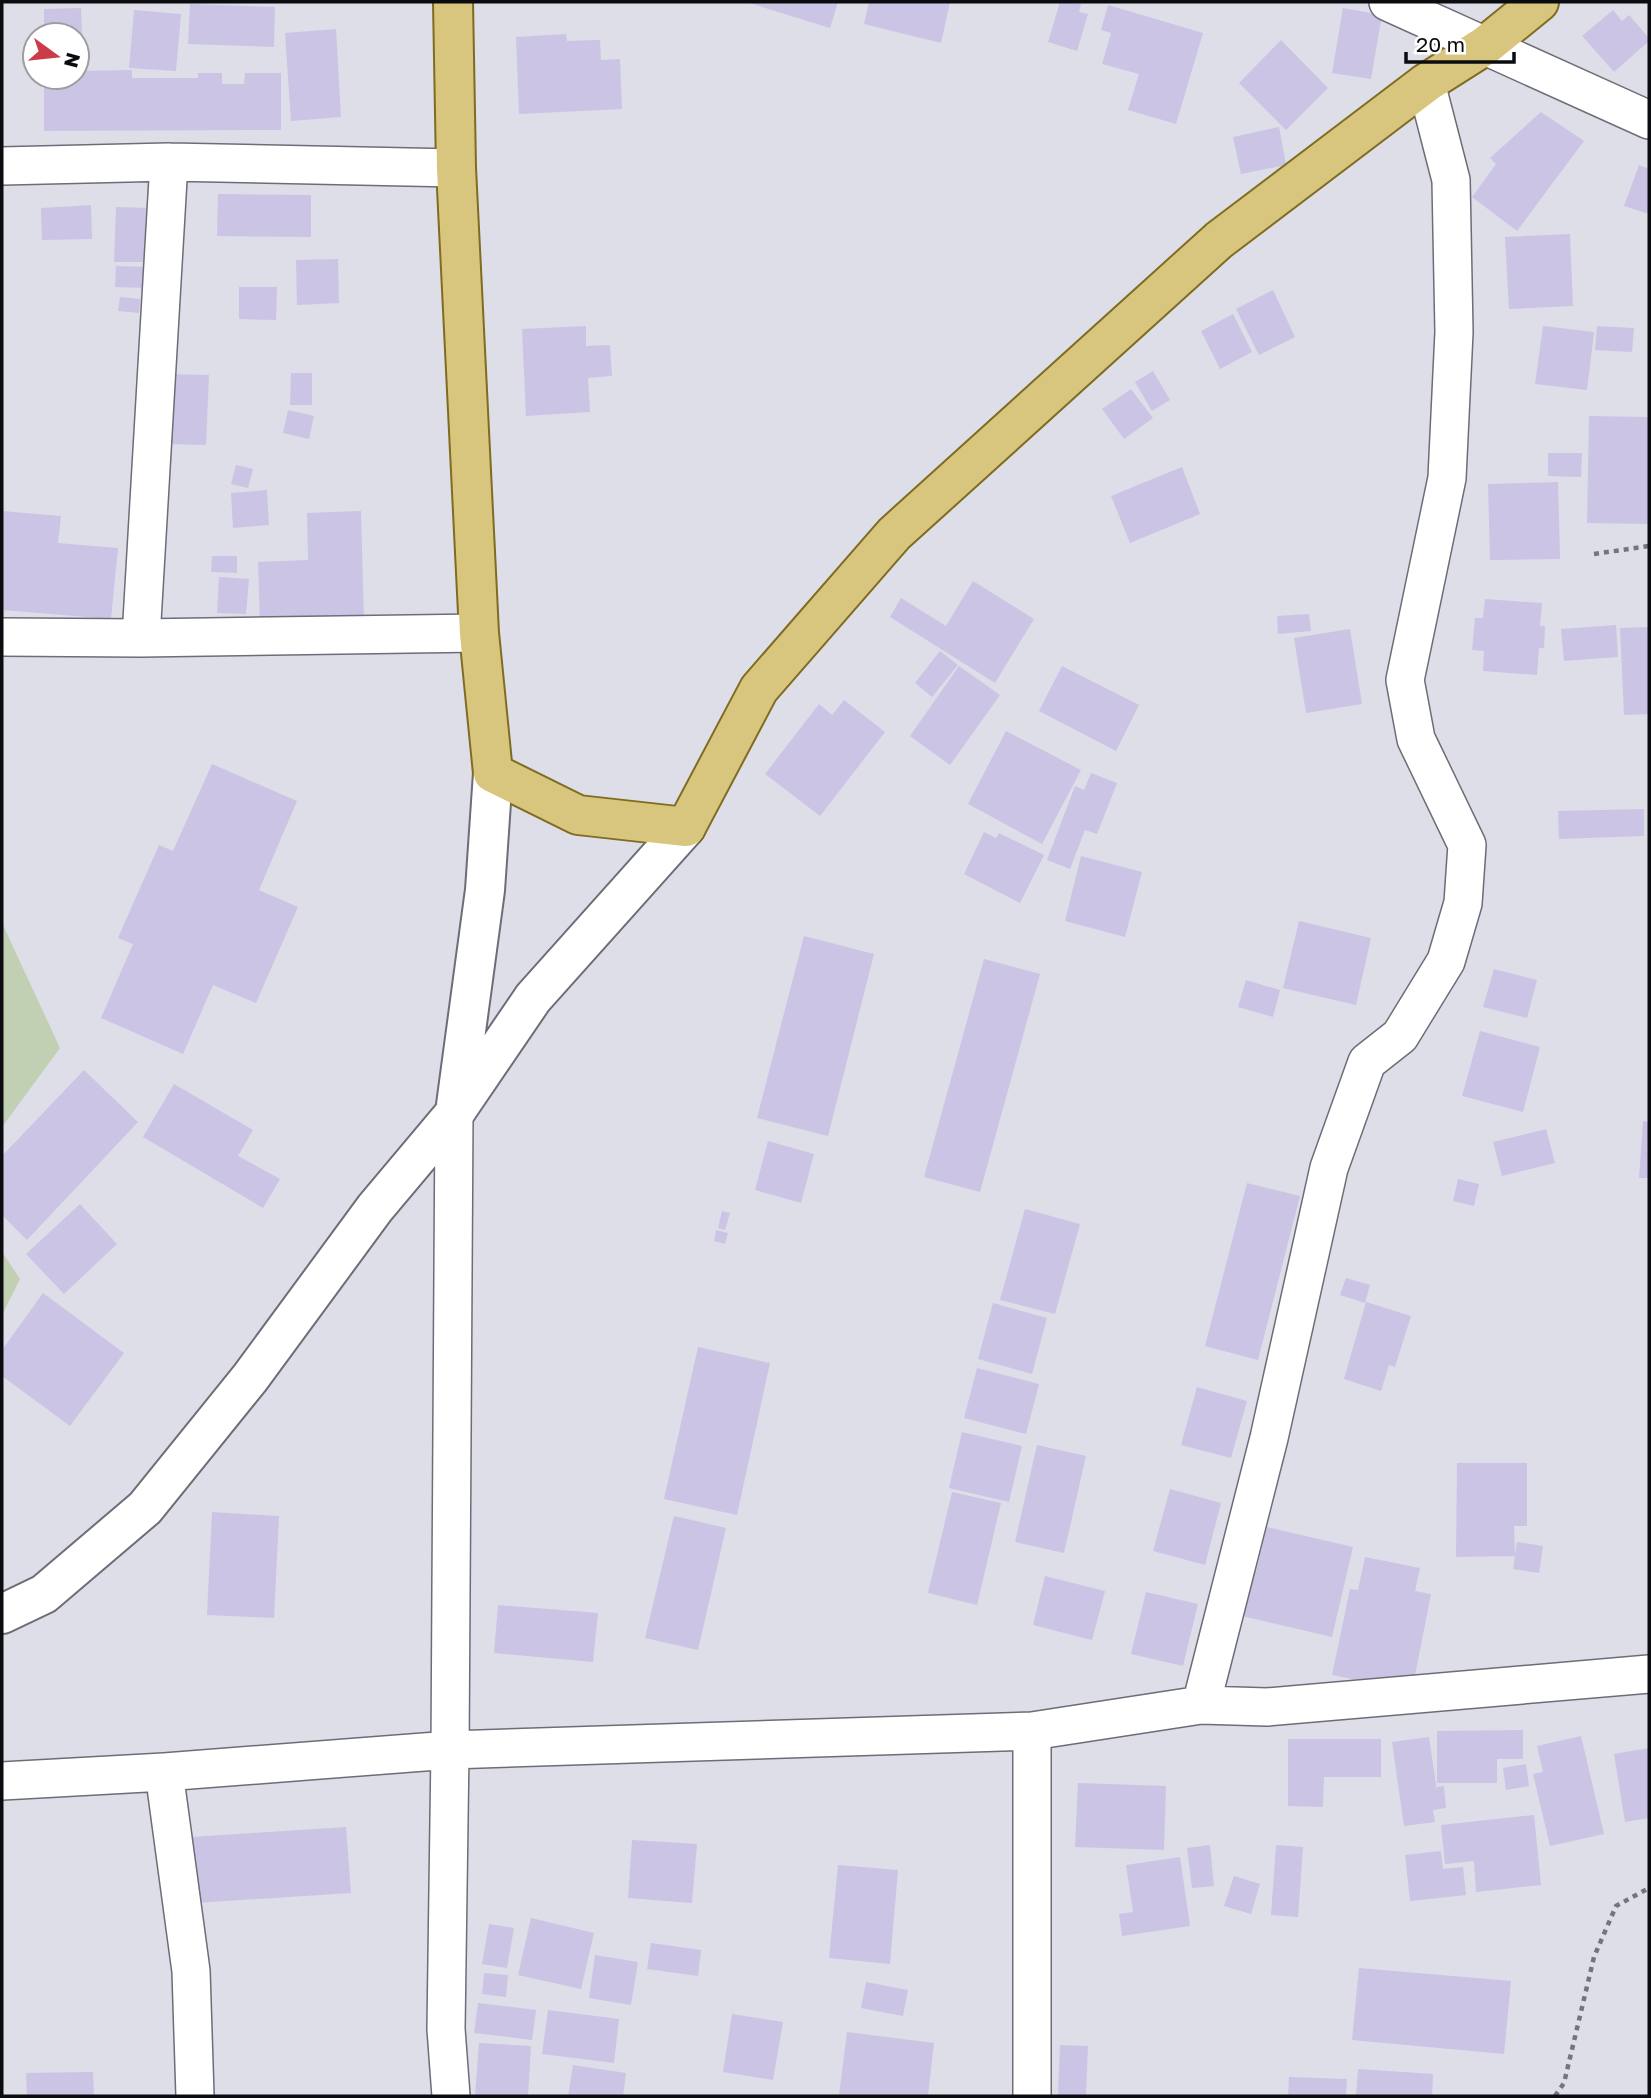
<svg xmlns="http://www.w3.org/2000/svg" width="1651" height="2098" font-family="'Golos Text',sans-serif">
	<rect width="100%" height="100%" fill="#dddee8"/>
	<!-- green -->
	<path fill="#c1d0b3" d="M2,923L60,1048L2,1127Z
		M2,1252L20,1279L2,1315Z"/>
	<!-- building -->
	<path fill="#cbc4e5" d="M746,2H838L830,28Z
		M869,2H950L941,43L864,24Z
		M1060,2L1081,4L1079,12L1088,14L1077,51L1048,42Z
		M190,4L275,7L274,47L188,44Z
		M1108,5L1203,33L1176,124L1128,110L1139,74L1102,64L1111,33L1101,30Z
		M81,8L83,58L77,59V35H44V9Z
		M1343,8L1382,15L1371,79L1332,73Z
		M134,10L181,14L176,71L129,68Z
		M1613,10L1622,21L1629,15L1649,38V41L1614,72L1582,36Z
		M336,29L341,117L291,121L285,33Z
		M566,34L567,41L600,40L601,60L620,59L622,109L519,114L516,37Z
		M1281,40L1328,88L1286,130L1239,83Z
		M132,70V78H198V73H222V84H244L245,73H281V130L44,131V77H77V71Z
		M1541,112L1584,141L1517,231L1472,197L1496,164L1490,158Z
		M1279,127L1286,165L1241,174L1233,137Z
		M1639,165L1649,169V214L1624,206Z
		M218,194L311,195V237L217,236Z
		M91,205L92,239L42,240L41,208Z
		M116,207L146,208L144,262H114Z
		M1570,234L1573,306L1509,309L1505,237Z
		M338,259L339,303L297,305L296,260Z
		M116,266L147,267L146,288L115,287Z
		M239,287H277L276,320L239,319Z
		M1273,290L1295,337L1259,355L1236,309Z
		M120,297L140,299L139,313L118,311Z
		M1233,314L1252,352L1220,369L1201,331Z
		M586,326V346L610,345L612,376L588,378L590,412L526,416L522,329Z
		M1543,326L1594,332L1587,390L1535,384Z
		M1597,326L1634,328L1632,352L1595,350Z
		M1153,371L1170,400L1152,411L1135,382Z
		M291,373H312V405H290Z
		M170,374L209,375L206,445L168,444Z
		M1131,389L1153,418L1124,439L1102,409Z
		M288,410L314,416L309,439L283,433Z
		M1589,416L1649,417V524L1587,523Z
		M1548,453H1582L1581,477L1548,476Z
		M236,465L253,469L248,488L231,484Z
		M1182,467L1200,514L1130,543L1111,496Z
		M1558,482L1560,559L1490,560L1488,484Z
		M267,490L269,525L233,528L231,493Z
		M2,511L61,516L58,543L118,548L111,619L2,610Z
		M361,511L364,622L260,625L258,562L308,560L307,513Z
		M212,556H237V573L211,572Z
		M219,577L249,579L246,614L217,613Z
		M973,581L1034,619L995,683L890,617L901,598L946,626Z
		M1485,599L1542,603L1540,626H1545L1544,648H1539L1537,675L1483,671L1484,651L1472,650L1475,618H1483Z
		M1309,614L1311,631L1278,634L1277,616Z
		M1616,625L1618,657L1564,661L1561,629Z
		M1649,627V714L1624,715L1620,628Z
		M1350,629L1362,704L1306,713L1294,638Z
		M940,651L958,665L932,697L915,683Z
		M959,666L1000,695L950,765L910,736Z
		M1062,666L1139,705L1116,751L1039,711Z
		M844,700L885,732L820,816L765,774L819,704L832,715Z
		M1006,731L1081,770L1042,844L968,804Z
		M212,764L297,801L259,890L298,907L256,1003L213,985L183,1054L101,1018L133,944L118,938L159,845L173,851Z
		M1091,773L1117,783L1097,834L1085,830L1070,869L1047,860L1075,786L1084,790Z
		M1644,809V836L1559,839L1558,811Z
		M984,832L996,838L999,833L1044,855L1020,903L964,874Z
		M1081,856L1142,872L1125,937L1065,921Z
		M1299,921L1371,938L1356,1005L1283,988Z
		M804,936L874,954L828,1136L757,1118Z
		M984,959L1040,974L980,1192L924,1177Z
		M1494,969L1537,980L1527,1018L1483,1007Z
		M1246,980L1280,990L1273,1017L1238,1007Z
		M1480,1031L1540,1047L1523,1112L1462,1096Z
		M84,1070L138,1122L27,1240L2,1215V1156Z
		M174,1084L253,1130L238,1156L280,1179L263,1208L143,1137Z
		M1643,1121L1649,1122V1178H1639Z
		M1546,1129L1555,1163L1502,1176L1493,1142Z
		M768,1141L814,1154L801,1203L755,1190Z
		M1458,1179L1479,1184L1474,1206L1453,1201Z
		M1247,1183L1300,1196L1258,1360L1205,1346Z
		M80,1204L117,1244L64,1294L26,1254Z
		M1025,1209L1080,1224L1055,1314L1000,1300Z
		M722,1211L730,1213L725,1230L718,1228Z
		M716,1230L728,1233L725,1244L714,1241Z
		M1346,1278L1370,1285L1365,1303L1340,1295Z
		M43,1293L124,1353L70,1426L2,1376V1350Z
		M1366,1302L1411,1316L1395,1367L1389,1365L1381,1391L1344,1379Z
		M993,1303L1047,1318L1032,1374L978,1359Z
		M698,1347L770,1363L737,1515L664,1499Z
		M977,1368L1039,1384L1026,1434L964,1418Z
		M1197,1387L1247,1401L1231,1458L1181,1445Z
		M962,1432L1022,1446L1009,1502L949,1488Z
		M1037,1445L1086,1456L1064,1553L1015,1542Z
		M1457,1463H1527V1526H1514L1515,1556L1456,1557Z
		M1170,1489L1221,1503L1205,1565L1153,1551Z
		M952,1492L1001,1503L977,1605L928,1593Z
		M212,1512L279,1516L274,1618L207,1615Z
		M674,1516L726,1528L698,1650L645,1638Z
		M1267,1527L1353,1547L1332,1637L1229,1613L1240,1569L1256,1572Z
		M1517,1542L1543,1546L1539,1573L1513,1569Z
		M1365,1557L1420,1568L1415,1591L1431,1594L1412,1691L1332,1675L1350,1589L1358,1590Z
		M1045,1576L1105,1591L1092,1640L1033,1625Z
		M1146,1592L1198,1604L1183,1666L1131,1654Z
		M498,1605L598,1613L593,1662L494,1653Z
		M1523,1730V1759H1497V1783H1437V1731Z
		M1581,1736L1604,1834L1550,1846L1533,1774L1543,1772L1537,1746Z
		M1429,1737L1437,1791V1787L1444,1786L1446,1808L1433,1810L1435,1822L1404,1826L1392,1742Z
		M1288,1739H1381V1777H1324L1323,1807L1288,1806Z
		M1649,1748V1818L1625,1822L1614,1754Z
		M1526,1764L1529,1786L1506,1790L1503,1768Z
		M1078,1783L1166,1786L1164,1850L1075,1847Z
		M1534,1815L1541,1885L1476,1892L1474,1861L1445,1864L1441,1825Z
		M346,1827L351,1893L195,1903L191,1837Z
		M632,1840L697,1844L692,1903L628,1898Z
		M1210,1845L1214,1886L1192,1888L1187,1848Z
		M1276,1845L1303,1847L1298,1917L1271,1915Z
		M1441,1851L1443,1869L1463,1867L1466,1895L1410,1901L1405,1855Z
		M1180,1857L1190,1926L1122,1936L1119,1914L1133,1912L1126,1865Z
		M838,1865L898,1870L890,1964L829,1958Z
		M1234,1876L1260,1884L1251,1914L1224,1906Z
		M531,1918L594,1933L581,1989L518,1975Z
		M489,1924L514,1928L507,1968L482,1964Z
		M651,1943L701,1950L698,1976L647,1969Z
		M595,1955L638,1962L631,2005L589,1998Z
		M1359,1968L1511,1981L1504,2054L1352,2040Z
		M484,1973L508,1975L506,1997L482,1994Z
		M866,1982L908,1990L903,2016L861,2008Z
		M478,2003L536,2010L532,2040L474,2033Z
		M548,2010L619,2019L614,2063L542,2054Z
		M732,2014L783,2022L773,2080L723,2072Z
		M847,2032L934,2043L928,2096H839Z
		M479,2043L531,2046L528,2096H475Z
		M1060,2045L1088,2046L1086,2096H1058Z
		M573,2065L626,2073L623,2096H568Z
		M1358,2069L1433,2074L1432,2096H1356Z
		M93,2072L94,2096H27L26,2073Z
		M1289,2077L1347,2079L1346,2096H1288Z"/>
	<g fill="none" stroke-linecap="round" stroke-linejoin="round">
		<!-- minor casing -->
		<g stroke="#6c6d76" stroke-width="40">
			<path id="minor" d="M1388,2L1649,120
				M2,166L169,162L456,168
				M2,637L141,638L479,633
				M141,638L169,162
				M1201,1705L1269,1438L1329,1168L1367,1062L1400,1036L1446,961L1463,903L1467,845L1416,739L1405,680L1447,478L1454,332L1451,180L1426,83
				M1032,1731V2096
				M164,1772L191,1971L195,2096
				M2,1781L164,1772L450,1750L1032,1731L1201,1705L1267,1707L1649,1674
				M451,2096L446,2029L450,1750L454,1114"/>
		</g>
		<!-- secondary casing -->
		<g stroke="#6c6d76" stroke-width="42">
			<path id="secondary" d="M456,1105L485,890L493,773
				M2,1614L44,1594L145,1508L250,1378L375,1208L454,1114L533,998L686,827"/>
		</g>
		<!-- primary casing -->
		<g stroke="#7f6c20" stroke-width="42">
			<path id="primary" d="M453,2L456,168L479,633L493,773L578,815L686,827L759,689L894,534L1219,240L1426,83L1486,45L1539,2"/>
		</g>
		<!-- path -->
		<path stroke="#74757b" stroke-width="4.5" stroke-dasharray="5 5" stroke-linecap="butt" d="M1594,554L1649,546
			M1555,2096L1564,2083L1594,1957L1616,1906L1649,1888"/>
		<!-- minor -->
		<use href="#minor" stroke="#fff" stroke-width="37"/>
		<!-- secondary -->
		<use href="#secondary" stroke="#fff" stroke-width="38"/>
		<!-- primary -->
		<use href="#primary" stroke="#d8c67f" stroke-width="38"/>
	</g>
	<!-- border -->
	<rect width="1651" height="2098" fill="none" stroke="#0b0c0f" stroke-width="7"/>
	<!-- north arrow -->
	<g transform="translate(56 56) rotate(105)"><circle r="33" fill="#ffffff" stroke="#9d9e9f" stroke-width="2"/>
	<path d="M0-5L12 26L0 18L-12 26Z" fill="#cb3b4a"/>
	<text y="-10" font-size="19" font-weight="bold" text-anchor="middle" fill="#0b0c0f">N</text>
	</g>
	<!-- scale -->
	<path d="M1406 52v10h108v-10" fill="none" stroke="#0b0c0f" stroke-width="3.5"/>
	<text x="1416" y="52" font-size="21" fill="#0b0c0f" stroke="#ffffff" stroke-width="5" paint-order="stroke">20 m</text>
</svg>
